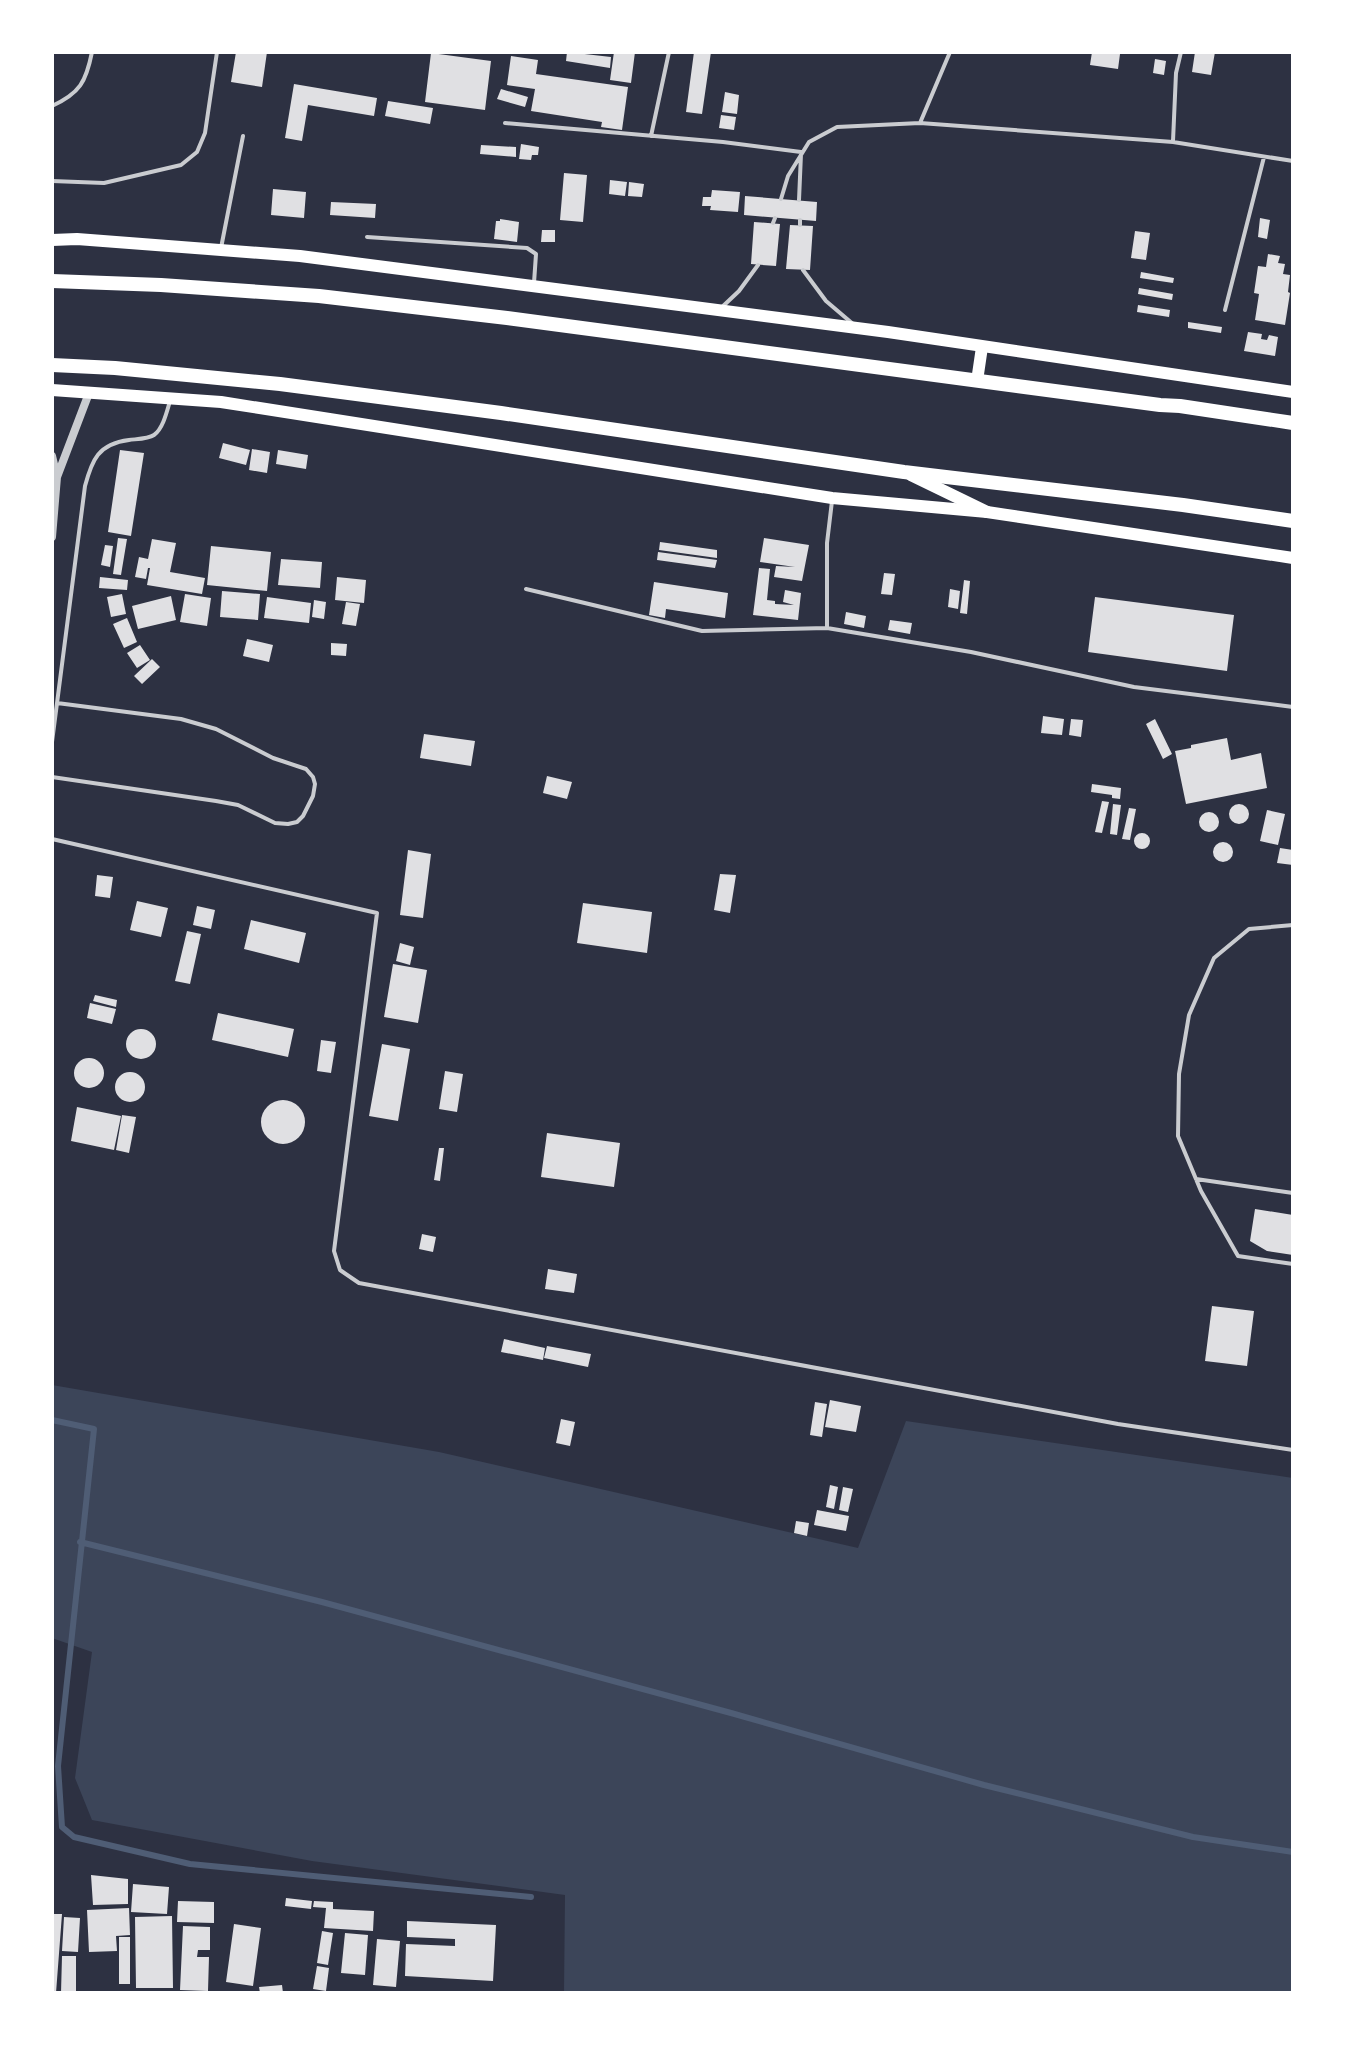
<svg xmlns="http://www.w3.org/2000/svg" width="1345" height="2045" font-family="Poppins,sans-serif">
	<rect width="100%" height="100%" fill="#2d3142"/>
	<!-- green -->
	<path fill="#3c4559" d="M52,1385L439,1452L858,1548L906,1421L1293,1478V1993H564L565,1895L312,1861L92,1820L75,1778L92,1652L52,1638Z"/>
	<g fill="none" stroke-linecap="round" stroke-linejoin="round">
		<!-- stream -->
		<path stroke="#4f5d75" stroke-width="6" d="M52,1420L94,1429L58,1766L62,1827L74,1837L190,1864L531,1897
			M80,1542L322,1602L731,1713L984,1785L1193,1837L1293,1852"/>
	</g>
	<!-- building -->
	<path fill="#e0e0e3" d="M236,52H267L262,87L231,82Z
		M567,52L611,57L610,68L566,61Z
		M614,52H635L631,83L610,80Z
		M694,52H711L702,114L686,112Z
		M1092,52L1120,54L1118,69L1090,65Z
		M1195,52H1215L1211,75L1192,72Z
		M431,53L491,61L485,110L425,102Z
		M511,56L538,60L536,74L628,87L622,130L601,127L602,122L531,111L535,89L507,85Z
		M1155,59L1166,61L1164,75L1153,73Z
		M294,84L377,98L374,116L308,105L302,141L285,138Z
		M501,89L528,97L525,107L497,99Z
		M725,92L739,95L737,114L722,112Z
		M388,101L433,108L430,124L385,116Z
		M721,115L736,117L734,130L719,128Z
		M521,144L539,147L538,155H532L531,160L519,159Z
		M481,145L516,147V157L480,154Z
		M564,173L587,175L583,222L560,220Z
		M610,180L627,182L625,196L609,194Z
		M629,182L644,184L642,197L628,196Z
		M273,189L306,192L304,218L271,215Z
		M712,190L740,192L738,212L710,210L711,206H702L703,197H711Z
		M745,196L817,202L816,221L744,215Z
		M331,202L376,204L375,218L330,215Z
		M1260,218L1270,220L1267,239L1258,237Z
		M500,219L519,222L517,242L494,239L496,221H500Z
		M754,222L780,224L776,266L751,264Z
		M790,225L813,226L810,270L786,269Z
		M542,230H555V242H541Z
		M1135,231L1150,233L1146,260L1131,258Z
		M1268,254L1280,256L1278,263L1285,264L1283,274L1290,275L1288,292L1290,293L1285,325L1255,320L1259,294L1254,293L1258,266L1266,267Z
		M1141,272L1174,278L1173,283L1140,278Z
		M1139,288L1173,294L1172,300L1138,294Z
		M1138,305L1170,310L1169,317L1137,312Z
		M1188,322L1222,327L1221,333L1188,328Z
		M1248,332L1262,334L1261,339L1267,340L1269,335L1278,337L1275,356L1244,351Z
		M223,443L250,450L246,465L219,458Z
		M252,449L270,452L267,473L249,470Z
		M120,450L144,453L131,536L108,532Z
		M278,450L308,455L306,469L276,464Z
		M118,538L127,539L121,575L113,574Z
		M764,538L809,545L802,581L774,577L776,566L795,567L760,562Z
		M152,539L176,543L170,572L205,578L202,594L147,585L150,568H148L146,579L135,577L139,557L148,559Z
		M660,542L717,550V558L659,550Z
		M105,545L113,546L110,567L101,565Z
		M211,546L271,552L267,591L207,585Z
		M658,552L717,560L715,568L657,560Z
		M281,559L322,562L320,588L278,585Z
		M759,568L770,569L767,600L775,601V604L794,605L783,602L785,590L801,593L798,620L753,615Z
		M884,573L895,574L892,595L881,594Z
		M100,577L128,580L127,590L99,588Z
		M337,577L366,580L364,603L335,600Z
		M964,580L970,581L967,614L960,613Z
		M654,582L728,593L725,618L666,609L665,618L649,615Z
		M950,589L960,591L958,609L948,607Z
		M222,591L260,594L258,620L220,617Z
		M122,594L126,614L111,617L107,597Z
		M185,594L211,598L207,626L180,622Z
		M171,596L176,620L138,629L132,606Z
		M267,597L311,603L309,623L264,618Z
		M1095,597L1234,615L1227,671L1088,652Z
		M314,600L326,602L324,619L312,617Z
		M346,602L360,604L356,626L342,624Z
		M846,612L866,616L864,628L844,624Z
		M127,618L137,642L124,648L113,624Z
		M890,620L912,623L910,634L888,630Z
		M247,639L273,645L269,662L243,656Z
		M331,643L347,644L346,656L331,655Z
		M140,645L150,660L137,668L127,653Z
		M152,659L160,667L142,684L134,676Z
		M1043,716L1064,719L1062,735L1041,733Z
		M1071,719L1083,720L1081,737L1069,735Z
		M1155,719L1172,754L1163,759L1146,724Z
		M424,734L475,741L471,766L420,758Z
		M1227,738L1231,760L1261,753L1267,788L1186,804L1175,751L1191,748V745Z
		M547,776L572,782L567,799L543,793Z
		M1092,784L1121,788L1120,799L1112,798V795L1091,792Z
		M1102,801L1109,802L1102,833L1095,832Z
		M1113,804L1121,805L1117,835L1110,834Z
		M1229 814a10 10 0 1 1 20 0a10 10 0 1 1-20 0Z
		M1129,808L1136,809L1130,840L1122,839Z
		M1267,810L1285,814L1278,845L1260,841Z
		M1199 822a10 10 0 1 1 20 0a10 10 0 1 1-20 0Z
		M1134 841a8 8 0 1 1 16 0a8 8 0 1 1-16 0Z
		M1213 852a10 10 0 1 1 20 0a10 10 0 1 1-20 0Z
		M1280,848L1293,850V865L1277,863Z
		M408,850L431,854L423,918L400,915Z
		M720,874L736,875L730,913L714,910Z
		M97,875L113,877L110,898L95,896Z
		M137,901L168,908L161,937L130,930Z
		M583,903L652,912L647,953L577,943Z
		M197,906L215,910L211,929L193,925Z
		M251,920L306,933L299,963L244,949Z
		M187,931L201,934L190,984L175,981Z
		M400,943L414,947L410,965L396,961Z
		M393,964L427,970L418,1023L384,1017Z
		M95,995L117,1000L116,1007L93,1001Z
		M90,1003L116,1009L112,1024L87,1018Z
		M218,1013L294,1029L288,1057L212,1040Z
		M126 1044a15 15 0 1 1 30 0a15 15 0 1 1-30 0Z
		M321,1040L336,1042L331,1073L317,1071Z
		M382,1044L410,1049L398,1121L369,1116Z
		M74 1073a15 15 0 1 1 30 0a15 15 0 1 1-30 0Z
		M445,1071L463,1074L457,1112L439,1109Z
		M115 1087a15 15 0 1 1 30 0a15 15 0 1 1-30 0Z
		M261 1122a22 22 0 1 1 44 0a22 22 0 1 1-44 0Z
		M77,1107L121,1116L114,1150L71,1141Z
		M122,1115L136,1117L129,1153L116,1150Z
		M547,1133L620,1143L614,1187L541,1177Z
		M439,1148H444L440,1181L434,1180Z
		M1255,1209L1293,1215V1255L1267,1251L1250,1241Z
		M422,1234L436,1237L433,1252L419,1249Z
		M548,1269L577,1274L574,1293L545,1289Z
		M1212,1306L1254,1311L1247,1366L1205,1361Z
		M504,1339L545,1348L543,1360L501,1352Z
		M547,1346L591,1354L588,1367L544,1358Z
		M830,1400L861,1406L856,1432L825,1427Z
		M815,1402L827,1404L822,1437L810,1435Z
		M561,1419L575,1422L570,1446L556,1443Z
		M830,1485L838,1487L834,1509L826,1507Z
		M843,1487L853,1489L848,1512L839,1510Z
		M817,1510L849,1516L846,1531L814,1525Z
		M796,1521L809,1523L807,1536L794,1533Z
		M91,1875L128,1879V1904L93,1905Z
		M133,1884L169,1887L167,1914L131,1912Z
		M286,1898L312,1901L311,1909L285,1906Z
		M178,1901L214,1902V1923L177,1922Z
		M314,1901L333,1902V1909L374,1911L373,1931L324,1928L326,1908L313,1907Z
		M129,1908L130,1935L116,1936L117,1951L89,1952L87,1910Z
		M52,1914H62L56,1993H52Z
		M172,1916L173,1988H136L135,1917Z
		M64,1917L80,1918L78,1952L62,1951Z
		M407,1921L496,1925L493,1981L405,1976L406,1944L455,1946V1939L407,1937Z
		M234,1924L261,1928L253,1986L226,1982Z
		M183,1926L210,1927V1950H198L197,1957H209L208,1991L180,1990Z
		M322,1931L333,1933L328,1965L317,1963Z
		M345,1933L368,1935L365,1975L341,1973Z
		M119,1937H130V1984H119Z
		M377,1939L400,1941L396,1987L373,1985Z
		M62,1956H76V1993H61Z
		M317,1966L329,1968L326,1991L313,1989Z
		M282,1985L283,1993H260L259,1987Z"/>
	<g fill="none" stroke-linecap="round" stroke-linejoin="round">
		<!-- service -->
		<path stroke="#caccd0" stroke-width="4" d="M52,106C80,93 86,82 92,52
			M505,123L723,142L801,152
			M920,123L950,52
			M651,136L669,52
			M1173,141L1176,73L1181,52
			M52,181L104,183L181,165L197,152L205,133L217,52
			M781,199L788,176L809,142L837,127L920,123L1173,142L1293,161
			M799,200L801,154
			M800,220V225
			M773,223L775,218
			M367,237L527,248L536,254L534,283
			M221,248L243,136
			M803,270L826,301L853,324
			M721,308L739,291L758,265
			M1225,310L1264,157
			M832,501L827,543V628L971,652L1134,687L1293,707
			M526,589L702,631L827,628
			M52,742L85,486C92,460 98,444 129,440C136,439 148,439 154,435C163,429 167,411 170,401
			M52,777L216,801L238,805L275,823L288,824L297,822L303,816L313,796L315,784L313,777L306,769L273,758L216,729L181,719L57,703
			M52,839L377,913L334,1251L340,1270L359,1283L1118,1424L1293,1450
			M1293,925L1249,929L1214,958L1189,1015L1179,1074L1178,1136L1201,1191L1238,1256L1293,1264
			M1196,1179L1293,1193"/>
		<!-- minor -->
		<path stroke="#caccd0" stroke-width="8" d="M52,456L57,477L52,537
			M57,477L89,393"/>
		<!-- secondary -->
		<path stroke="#fff" stroke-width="12" d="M52,240L77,239L300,256L888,332L1293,392
			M52,390L221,402L832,498L987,512L1293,558"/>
		<!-- primary -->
		<path stroke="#fff" stroke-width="12" d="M977,381L982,347
			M911,475L987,512"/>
		<!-- motorway -->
		<path stroke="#fff" stroke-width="14" d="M52,281L161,285L319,296L507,318L1160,405L1180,406L1293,423
			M52,365L115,368L280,384L501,413L904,472L1183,505L1293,521"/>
	</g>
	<!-- border -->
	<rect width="1345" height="2045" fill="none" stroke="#ffffff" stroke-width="108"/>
</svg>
